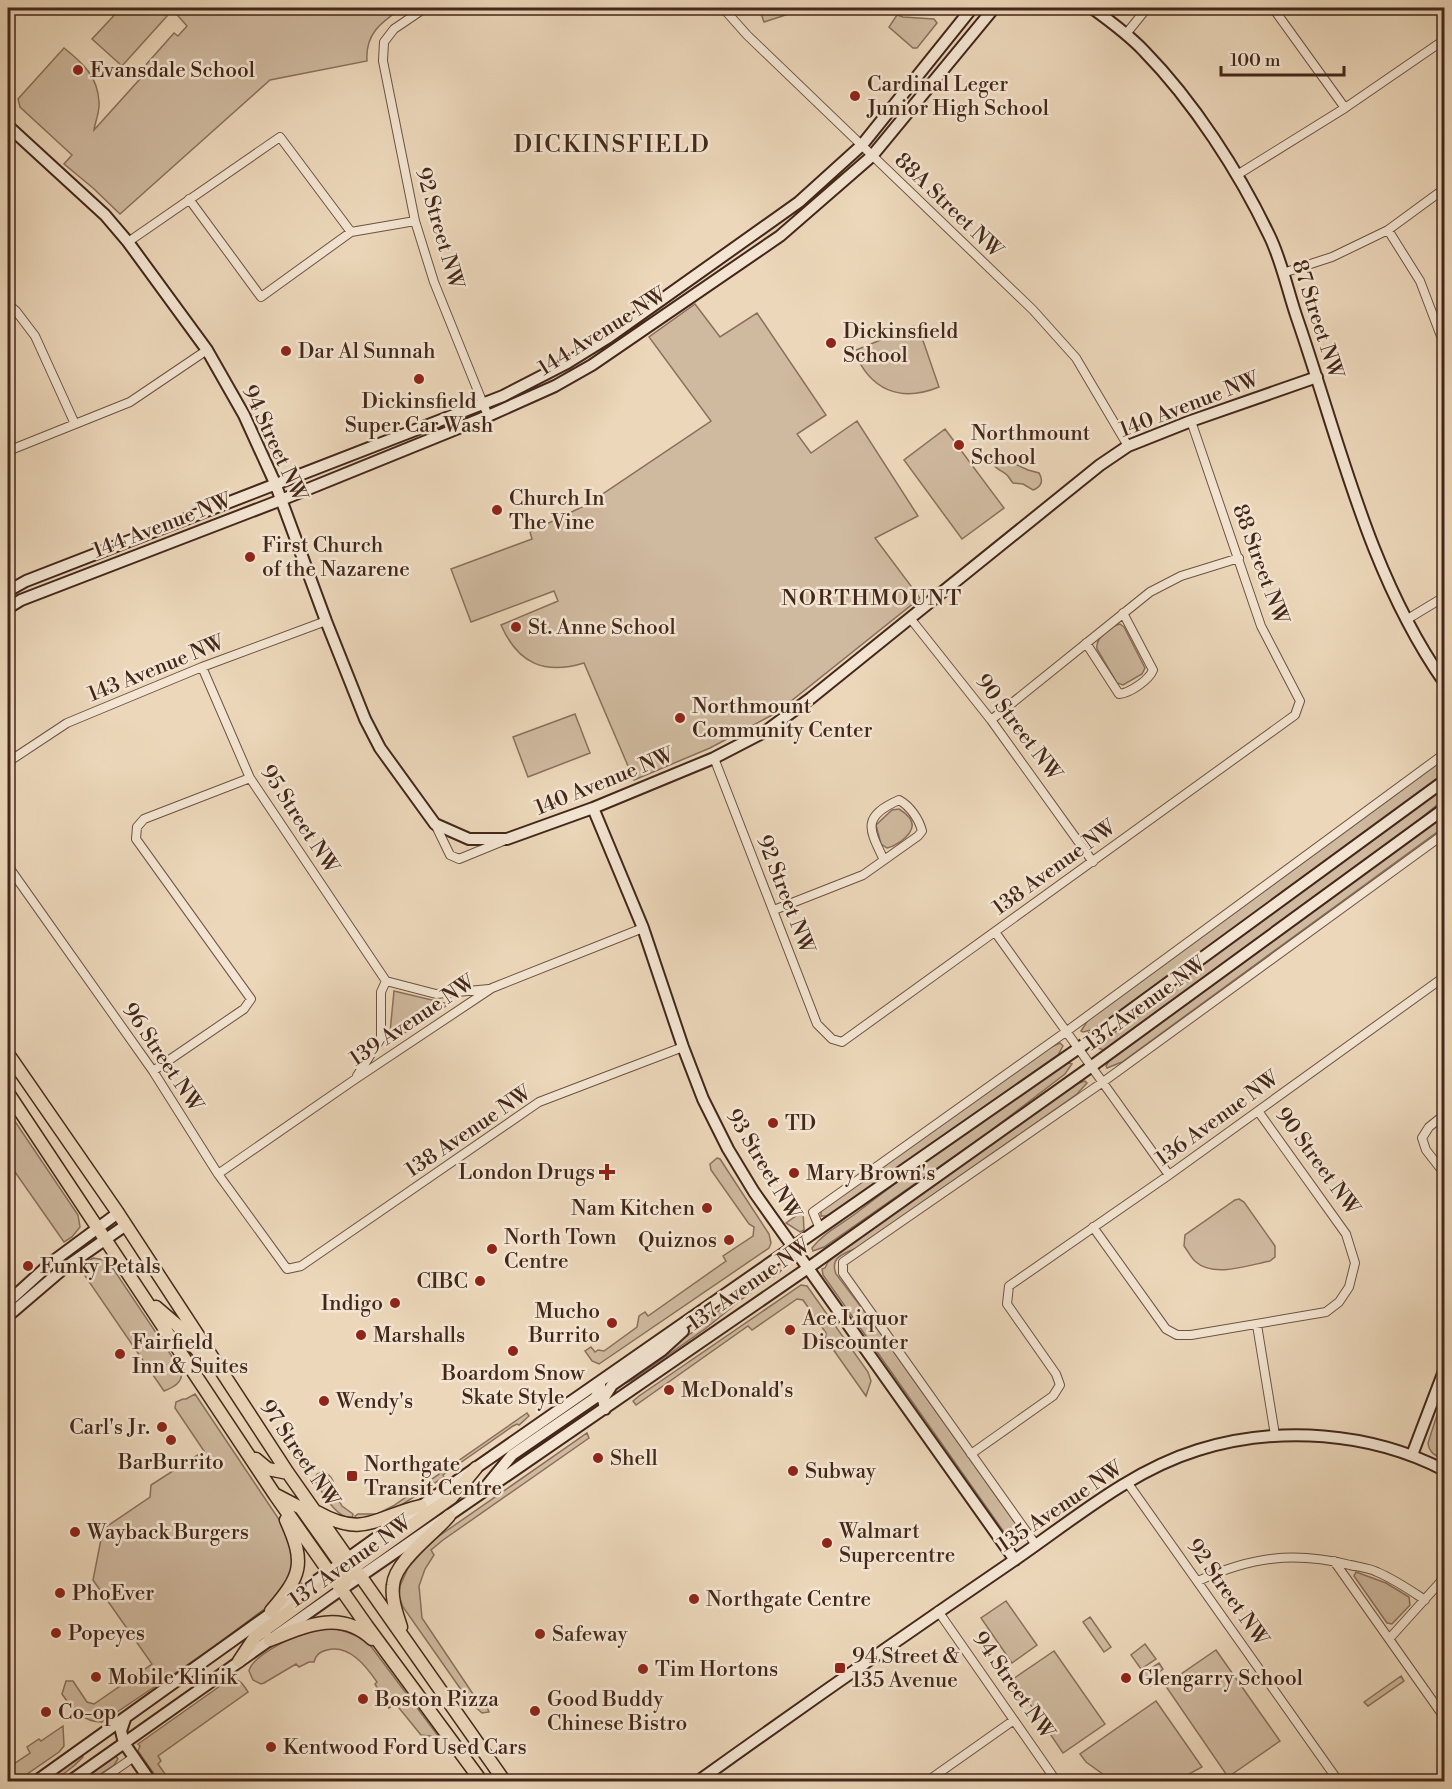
<svg xmlns="http://www.w3.org/2000/svg" width="1452" height="1789" font-family="'Libre Bodoni',serif">
	<rect width="100%" height="100%" fill="#ecd7ba"/>
	<filter id="stains"><feTurbulence type="fractalNoise" baseFrequency=".00333" numOctaves="4"/><feColorMatrix values="0 0 0 0 .2 0 0 0 0 .09 0 0 0 0 .02 0 0 0 .5 -.17"/></filter>
	<radialGradient id="worn" r=".72"><stop offset=".6" stop-color="#630" stop-opacity="0"/><stop offset="1" stop-color="#630" stop-opacity=".3"/></radialGradient>
	<!-- green -->
	<path fill="#cfb99f" stroke="#89705c" stroke-width="1.5" d="M121,8H157L167,16L122,66L92,39Z
		M171,8H402C382,22 365,33 367,61L270,80L120,214L93,188L64,164L72,155L20,107L18,99L64,48C83,63 98,77 99,102C100,112 95,122 94,130L148,70L144,67L174,33L178,36L187,26Z
		M759,8H807L764,22Z
		M897,15L903,17L934,19L937,23L917,48H913L889,27Z
		M695,304L720,337L757,313L826,415L797,434L811,453L857,421L918,516L875,538L920,598L776,713L710,748L634,780L584,663C545,675 518,664 501,625L558,601L554,591L471,622L451,569L532,539L530,532L586,505L711,421L649,337Z
		M914,326L919,329L939,387C900,403 870,390 854,351Z
		M945,429L1004,508L962,539L904,460Z
		M1002,454L1009,455L1015,464L1028,470L1039,473C1044,481 1041,487 1033,490L1023,484L1013,483C1011,481 1009,477 1007,475C1001,469 982,465 1002,454Z
		M1120,624L1124,627L1145,668L1142,674L1123,685L1117,683L1097,649C1095,638 1110,626 1120,624Z
		M575,714L590,753L528,777L513,737Z
		M1444,759V774L1095,1029L1083,1032L1081,1031L1088,1020Z
		M1444,787V799L1402,834L1111,1046L1103,1050L1098,1048L1104,1040L1141,1014L1176,984Z
		M899,809C917,820 916,830 900,842C895,845 893,847 887,848L881,844L876,825L892,810Z
		M1444,816V827L1122,1062L1107,1068L1106,1066L1109,1061Z
		M394,991L449,1004L389,1043Z
		M1060,1043L1063,1046L1058,1055L834,1212L827,1216H821V1210L1049,1048Z
		M1069,1063L1072,1064L1065,1074L989,1132L824,1247L813,1251L812,1248C824,1232 844,1223 859,1211C924,1160 993,1114 1061,1066Z
		M1085,1081L1087,1083L1077,1094L859,1247C846,1253 829,1256 836,1274L877,1328L1023,1534L1022,1539L1017,1543L1011,1542L823,1275L822,1269L825,1268L828,1262L842,1251L841,1248L1076,1084Z
		M8,1111L78,1215L80,1227L72,1237L64,1242L8,1162Z
		M717,1158L720,1159L769,1234L771,1243L769,1248L599,1364L592,1361L585,1351L591,1347L595,1352L598,1350L604,1351L637,1327L639,1316L645,1312L648,1316L726,1261L723,1256L753,1236L754,1227L749,1224L711,1170L710,1164Z
		M1239,1199L1244,1202L1275,1246V1257L1270,1261C1249,1265 1214,1278 1196,1262C1191,1258 1188,1251 1184,1246L1185,1235L1235,1200Z
		M803,1211L804,1230L800,1232L786,1223Z
		M93,1258L105,1260L110,1264L181,1370C184,1382 174,1387 164,1391L79,1267Z
		M782,1263L786,1265L778,1274L742,1299L705,1329L632,1380L618,1386V1384L707,1322L742,1289Z
		M801,1285L807,1286L868,1372L871,1381L866,1396L830,1345L825,1344L826,1333L803,1300L797,1299L752,1330L748,1326L636,1405L633,1401L639,1396Z
		M1444,1393V1460C1436,1456 1429,1453 1428,1443Z
		M195,1394L288,1533L294,1552L291,1578L271,1604L211,1649L102,1722C83,1722 72,1709 62,1694L66,1681H73L87,1702L94,1704L152,1664L93,1580L103,1529L150,1497L151,1485L204,1451L175,1408L176,1402L183,1399H186Z
		M527,1413L529,1416L519,1425L517,1424L513,1426L443,1475L444,1477L400,1506L358,1522L355,1516L358,1514H377L393,1506Z
		M587,1433L589,1438L443,1540L431,1550L434,1555L425,1569L419,1586L422,1618L479,1703L484,1700L489,1712L482,1713L469,1701L403,1607L399,1596L400,1586L408,1568L426,1547L439,1536Z
		M322,1472C327,1473 331,1476 333,1481L327,1483L329,1495H336L342,1506L353,1514L352,1519C334,1516 324,1494 314,1480L317,1474Z
		M1356,1572L1386,1583L1409,1597L1410,1605L1392,1624L1387,1623L1354,1576Z
		M1006,1601L1037,1645L1012,1663L981,1618Z
		M1090,1617L1111,1647L1104,1652L1083,1622Z
		M319,1626C339,1629 354,1632 370,1645L439,1737L421,1735L395,1703L389,1708L375,1684L377,1682C366,1666 349,1644 327,1650C319,1652 316,1655 314,1662H309L299,1667L296,1664L264,1683L261,1684L253,1680L249,1671C252,1654 303,1632 319,1626Z
		M1145,1644L1156,1659L1141,1669L1131,1655Z
		M1216,1650L1280,1741L1228,1777L1165,1685Z
		M1054,1651L1105,1724L1063,1753L1013,1679Z
		M1159,1663L1163,1669L1153,1677L1156,1682L1150,1686L1142,1674Z
		M1401,1676L1404,1681L1368,1706L1364,1702Z
		M230,1679C240,1679 243,1684 248,1692L158,1756L161,1761L158,1764L170,1781H159L138,1751L140,1746L138,1744Z
		M1156,1701L1202,1767L1176,1781H1118L1107,1777L1086,1762L1080,1754Z
		M63,1726L64,1746L59,1752L17,1781H8V1768L30,1753L27,1747L39,1739L41,1741Z
		M82,1755L83,1757C73,1768 57,1781 42,1782Z
		M116,1756L118,1759L114,1765L90,1781L76,1782L107,1760Z"/>
	<g fill="none" stroke-linecap="round" stroke-linejoin="round">
		<!-- street casing -->
		<g stroke="#6d5342" stroke-width="10">
			<path id="street" d="M425,8L394,29L384,42L383,61L415,221L434,282L488,416
				M723,8L747,35L1033,310L1076,358L1128,446
				M1273,8L1345,108
				M1126,34L1147,8
				M1237,175L1345,108L1444,40
				M189,199L261,297L351,232L415,221
				M1388,230L1420,281L1444,344
				M128,242L280,137L351,232
				M1283,273L1332,257L1388,230L1444,189
				M8,304L16,311L35,336L75,424
				M8,451L130,402L207,350
				M910,618L991,720L1093,862
				M1406,620L1444,597
				M1086,643L1119,694C1130,693 1149,680 1153,670L1123,613
				M202,667L250,778L386,981L436,994L489,989
				M991,720L1150,592L1181,576L1239,558
				M714,758L817,1024L832,1039L842,1042L1295,715L1300,701L1261,626L1191,421
				M8,762L67,723L202,667L326,621
				M435,824L450,855L459,859L503,841
				M8,866L153,1071L218,1174L287,1269L301,1266L539,1102L683,1047
				M774,910L863,875L918,836L922,831C919,819 910,806 899,800C861,817 869,829 884,860
				M995,932L1169,1175
				M153,1071L244,1009L251,999L136,839L137,827L144,819L250,778
				M357,1076L381,1038V992L386,981
				M1444,1115L1429,1127L1422,1138L1426,1150L1444,1173
				M218,1174L354,1080L492,988L643,928
				M1093,1227L1166,1329L1177,1335H1191L1326,1312L1339,1302L1349,1287L1355,1263L1346,1234L1258,1111
				M820,1229L813,1212L1067,1031L1444,754
				M1257,1325L1275,1435
				M971,1454L1053,1396L1060,1385L1056,1374L1007,1304L1009,1286L1169,1175L1444,977
				M1127,1482L1339,1782
				M1036,1545L843,1273V1262L1103,1082L1444,834
				M1334,1561L1444,1717
				M1198,1581C1251,1557 1293,1551 1350,1565C1359,1567 1369,1568 1377,1572C1394,1579 1410,1590 1425,1600
				M938,1611L1057,1782
				M1389,1639L1444,1578
				M98,1782L134,1757
				M926,1782L1014,1720"/>
		</g>
		<!-- secondary casing -->
		<g stroke="#43271a" stroke-width="14">
			<path id="secondary" d="M1092,8C1110,21 1129,35 1144,51C1193,101 1239,172 1269,235C1282,261 1288,293 1298,321C1340,443 1369,575 1444,682
				M8,126L105,215L128,242L207,350L244,415L275,483L326,621L365,719L380,748L435,824L469,839H507L593,808L714,758L766,731L811,698L1100,465L1128,446L1191,421L1317,377
				M8,591L26,581L503,396L567,363L609,337L799,202L862,145L972,8
				M8,608L21,600L281,500L488,416L555,386L592,365L780,236L872,156L994,8
				M593,808L643,928L683,1047L703,1099L728,1149L754,1192L1015,1560
				M8,1302L52,1262L118,1213
				M8,1316L63,1269L126,1225
				M605,1409L603,1399L612,1385L661,1351L683,1331
				M1412,1455L1444,1371
				M484,1489L512,1455L595,1398L600,1391V1382
				M125,1719L121,1731L124,1743L151,1782
				M35,1782L421,1506L1079,1048L1444,781
				M69,1782L342,1589L808,1268L1092,1066L1444,809
				M697,1782C803,1706 909,1632 1016,1559C1074,1519 1130,1471 1198,1450C1279,1425 1370,1432 1444,1470"/>
		</g>
		<!-- primary casing -->
		<g stroke="#43271a" stroke-width="15">
			<path id="primary" d="M8,1054L118,1213L288,1473L505,1782
				M8,1093L275,1495L367,1626L482,1782
				M156,1307L177,1325L205,1360L216,1365
				M256,1459L268,1469L288,1473
				M276,1495L301,1508L340,1563L355,1574
				M317,1512C365,1539 376,1516 421,1506
				M342,1589L347,1577L354,1567L452,1497L476,1468
				M271,1611C301,1576 306,1564 286,1520
				M401,1627C397,1614 391,1599 393,1585C395,1561 434,1534 449,1516
				M270,1640C305,1626 341,1609 372,1639
				M239,1661L255,1637L340,1575"/>
		</g>
		<!-- street -->
		<use href="#street" stroke="#f3e5d2" stroke-width="8"/>
		<!-- secondary -->
		<use href="#secondary" stroke="#f3e5d2" stroke-width="10"/>
		<!-- primary -->
		<use href="#primary" stroke="#ecd7ba" stroke-width="12"/>
	</g>
	<!-- markers -->
	<g fill="#8f2418" stroke="#f3e5d2" stroke-width="2">
		<circle cx="78" cy="70" r="6"/>
		<circle cx="855" cy="96" r="6"/>
		<circle cx="831" cy="343" r="6"/>
		<circle cx="286" cy="351" r="6"/>
		<circle cx="419" cy="379" r="6"/>
		<circle cx="959" cy="445" r="6"/>
		<circle cx="497" cy="510" r="6"/>
		<circle cx="250" cy="557" r="6"/>
		<circle cx="516" cy="627" r="6"/>
		<circle cx="680" cy="718" r="6"/>
		<circle cx="773" cy="1123" r="6"/>
		<path d="M604 1163h6v6h6v6h-6v6h-6v-6h-6v-6h6z"/>
		<circle cx="794" cy="1173" r="6"/>
		<circle cx="707" cy="1208" r="6"/>
		<circle cx="729" cy="1240" r="6"/>
		<circle cx="492" cy="1249" r="6"/>
		<circle cx="28" cy="1266" r="6"/>
		<circle cx="480" cy="1281" r="6"/>
		<circle cx="395" cy="1303" r="6"/>
		<circle cx="612" cy="1323" r="6"/>
		<circle cx="790" cy="1330" r="6"/>
		<circle cx="361" cy="1335" r="6"/>
		<circle cx="513" cy="1351" r="6"/>
		<circle cx="120" cy="1354" r="6"/>
		<circle cx="669" cy="1390" r="6"/>
		<circle cx="324" cy="1401" r="6"/>
		<circle cx="162" cy="1427" r="6"/>
		<circle cx="171" cy="1440" r="6"/>
		<circle cx="598" cy="1458" r="6"/>
		<circle cx="793" cy="1471" r="6"/>
		<rect x="346" y="1470" width="12" height="12" rx="3"/>
		<circle cx="75" cy="1532" r="6"/>
		<circle cx="827" cy="1543" r="6"/>
		<circle cx="60" cy="1593" r="6"/>
		<circle cx="694" cy="1599" r="6"/>
		<circle cx="56" cy="1633" r="6"/>
		<circle cx="540" cy="1634" r="6"/>
		<rect x="834" y="1662" width="12" height="12" rx="3"/>
		<circle cx="643" cy="1669" r="6"/>
		<circle cx="96" cy="1677" r="6"/>
		<circle cx="1126" cy="1678" r="6"/>
		<circle cx="363" cy="1699" r="6"/>
		<circle cx="535" cy="1711" r="6"/>
		<circle cx="46" cy="1712" r="6"/>
		<circle cx="271" cy="1747" r="6"/>
	</g>
	<g text-anchor="middle" stroke-width="5" stroke-linejoin="round" paint-order="stroke">
		<!-- poi labels -->
		<g font-size="21" fill="#43271a" stroke="#f3e5d2" text-anchor="start">
			<text x="90" y="77">Evansdale School</text>
			<text x="867" y="91">Cardinal Leger<tspan x="867" dy="24">Junior High School</tspan></text>
			<text x="843" y="338">Dickinsfield<tspan x="843" dy="24">School</tspan></text>
			<text x="298" y="358">Dar Al Sunnah</text>
			<text x="419" y="408" text-anchor="middle">Dickinsfield<tspan x="419" dy="24">Super Car Wash</tspan></text>
			<text x="971" y="440">Northmount<tspan x="971" dy="24">School</tspan></text>
			<text x="509" y="505">Church In<tspan x="509" dy="24">The Vine</tspan></text>
			<text x="262" y="552">First Church<tspan x="262" dy="24">of the Nazarene</tspan></text>
			<text x="528" y="634">St. Anne School</text>
			<text x="692" y="713">Northmount<tspan x="692" dy="24">Community Center</tspan></text>
			<text x="785" y="1130">TD</text>
			<text x="595" y="1179" text-anchor="end">London Drugs</text>
			<text x="806" y="1180">Mary Brown's</text>
			<text x="695" y="1215" text-anchor="end">Nam Kitchen</text>
			<text x="504" y="1244">North Town<tspan x="504" dy="24">Centre</tspan></text>
			<text x="717" y="1247" text-anchor="end">Quiznos</text>
			<text x="40" y="1273">Funky Petals</text>
			<text x="468" y="1288" text-anchor="end">CIBC</text>
			<text x="383" y="1310" text-anchor="end">Indigo</text>
			<text x="600" y="1318" text-anchor="end">Mucho<tspan x="600" dy="24">Burrito</tspan></text>
			<text x="802" y="1325">Ace Liquor<tspan x="802" dy="24">Discounter</tspan></text>
			<text x="373" y="1342">Marshalls</text>
			<text x="132" y="1349">Fairfield<tspan x="132" dy="24">Inn &amp; Suites</tspan></text>
			<text x="513" y="1380" text-anchor="middle">Boardom Snow<tspan x="513" dy="24">Skate Style</tspan></text>
			<text x="681" y="1397">McDonald's</text>
			<text x="336" y="1408">Wendy's</text>
			<text x="150" y="1434" text-anchor="end">Carl's Jr.</text>
			<text x="610" y="1465">Shell</text>
			<text x="171" y="1469" text-anchor="middle">BarBurrito</text>
			<text x="364" y="1471">Northgate<tspan x="364" dy="24">Transit Centre</tspan></text>
			<text x="805" y="1478">Subway</text>
			<text x="839" y="1538">Walmart<tspan x="839" dy="24">Supercentre</tspan></text>
			<text x="87" y="1539">Wayback Burgers</text>
			<text x="72" y="1600">PhoEver</text>
			<text x="706" y="1606">Northgate Centre</text>
			<text x="68" y="1640">Popeyes</text>
			<text x="552" y="1641">Safeway</text>
			<text x="852" y="1663">94 Street &amp;<tspan x="852" dy="24">135 Avenue</tspan></text>
			<text x="655" y="1676">Tim Hortons</text>
			<text x="108" y="1684">Mobile Klinik</text>
			<text x="1138" y="1685">Glengarry School</text>
			<text x="375" y="1706">Boston Pizza</text>
			<text x="547" y="1706">Good Buddy<tspan x="547" dy="24">Chinese Bistro</tspan></text>
			<text x="58" y="1719">Co-op</text>
			<text x="283" y="1754">Kentwood Ford Used Cars</text>
		</g>
		<!-- street labels -->
		<g font-size="21" fill="#43271a" stroke="#f3e5d2">
			<text transform="translate(949 205) rotate(44)" y="7">88A Street NW</text>
			<text transform="translate(440 228) rotate(74)" y="7">92 Street NW</text>
			<text transform="translate(1318 319) rotate(72)" y="7">87 Street NW</text>
			<text transform="translate(602 331) rotate(-32)" y="7">144 Avenue NW</text>
			<text transform="translate(1189 404) rotate(-21)" y="7">140 Avenue NW</text>
			<text transform="translate(275 443) rotate(65)" y="7">94 Street NW</text>
			<text transform="translate(162 525) rotate(-21)" y="7">144 Avenue NW</text>
			<text transform="translate(1261 564) rotate(70)" y="7">88 Street NW</text>
			<text transform="translate(156 668) rotate(-22)" y="7">143 Avenue NW</text>
			<text transform="translate(1019 727) rotate(53)" y="7">90 Street NW</text>
			<text transform="translate(604 781) rotate(-22)" y="7">140 Avenue NW</text>
			<text transform="translate(300 819) rotate(57)" y="7">95 Street NW</text>
			<text transform="translate(1054 867) rotate(-36)" y="7">138 Avenue NW</text>
			<text transform="translate(786 894) rotate(69)" y="7">92 Street NW</text>
			<text transform="translate(1145 1003) rotate(-36)" y="7">137 Avenue NW</text>
			<text transform="translate(412 1020) rotate(-34)" y="7">139 Avenue NW</text>
			<text transform="translate(163 1057) rotate(56)" y="7">96 Street NW</text>
			<text transform="translate(1217 1118) rotate(-36)" y="7">136 Avenue NW</text>
			<text transform="translate(468 1131) rotate(-34)" y="7">138 Avenue NW</text>
			<text transform="translate(1318 1161) rotate(54)" y="7">90 Street NW</text>
			<text transform="translate(764 1164) rotate(59)" y="7">93 Street NW</text>
			<text transform="translate(749 1284) rotate(-35)" y="7">137 Avenue NW</text>
			<text transform="translate(300 1453) rotate(56)" y="7">97 Street NW</text>
			<text transform="translate(1060 1506) rotate(-34)" y="7">135 Avenue NW</text>
			<text transform="translate(350 1561) rotate(-35)" y="7">137 Avenue NW</text>
			<text transform="translate(1228 1592) rotate(55)" y="7">92 Street NW</text>
			<text transform="translate(1014 1685) rotate(55)" y="7">94 Street NW</text>
		</g>
		<!-- neighbourhood labels -->
		<g font-size="22" letter-spacing="1.5" fill="#43271a" stroke="#f3e5d2">
			<text x="872" y="605">NORTHMOUNT</text>
		</g>
		<!-- quarter labels -->
		<g font-size="24" letter-spacing="1.5" fill="#43271a" stroke="#f3e5d2">
			<text x="612" y="152">DICKINSFIELD</text>
		</g>
	</g>
	<!-- margin -->
	<rect width="1452" height="1789" fill="none" stroke="#ecd7ba" stroke-width="30"/>
	<rect x="9" y="9" width="1434" height="1771" fill="none" stroke="#43271a" stroke-width="3"/>
	<rect x="15" y="15" width="1422" height="1759" fill="none" stroke="#43271a" stroke-width="1.5"/>
	<!-- scale -->
	<path d="M1221 66v9h123v-9" fill="none" stroke="#43271a" stroke-width="3"/>
	<text x="1230" y="66" font-size="18" fill="#43271a" stroke="#f3e5d2" stroke-width="4.5" paint-order="stroke">100 m</text>
	<rect width="100%" height="100%" filter="url(#stains)"/>
	<rect width="100%" height="100%" fill="url(#worn)"/>
</svg>
